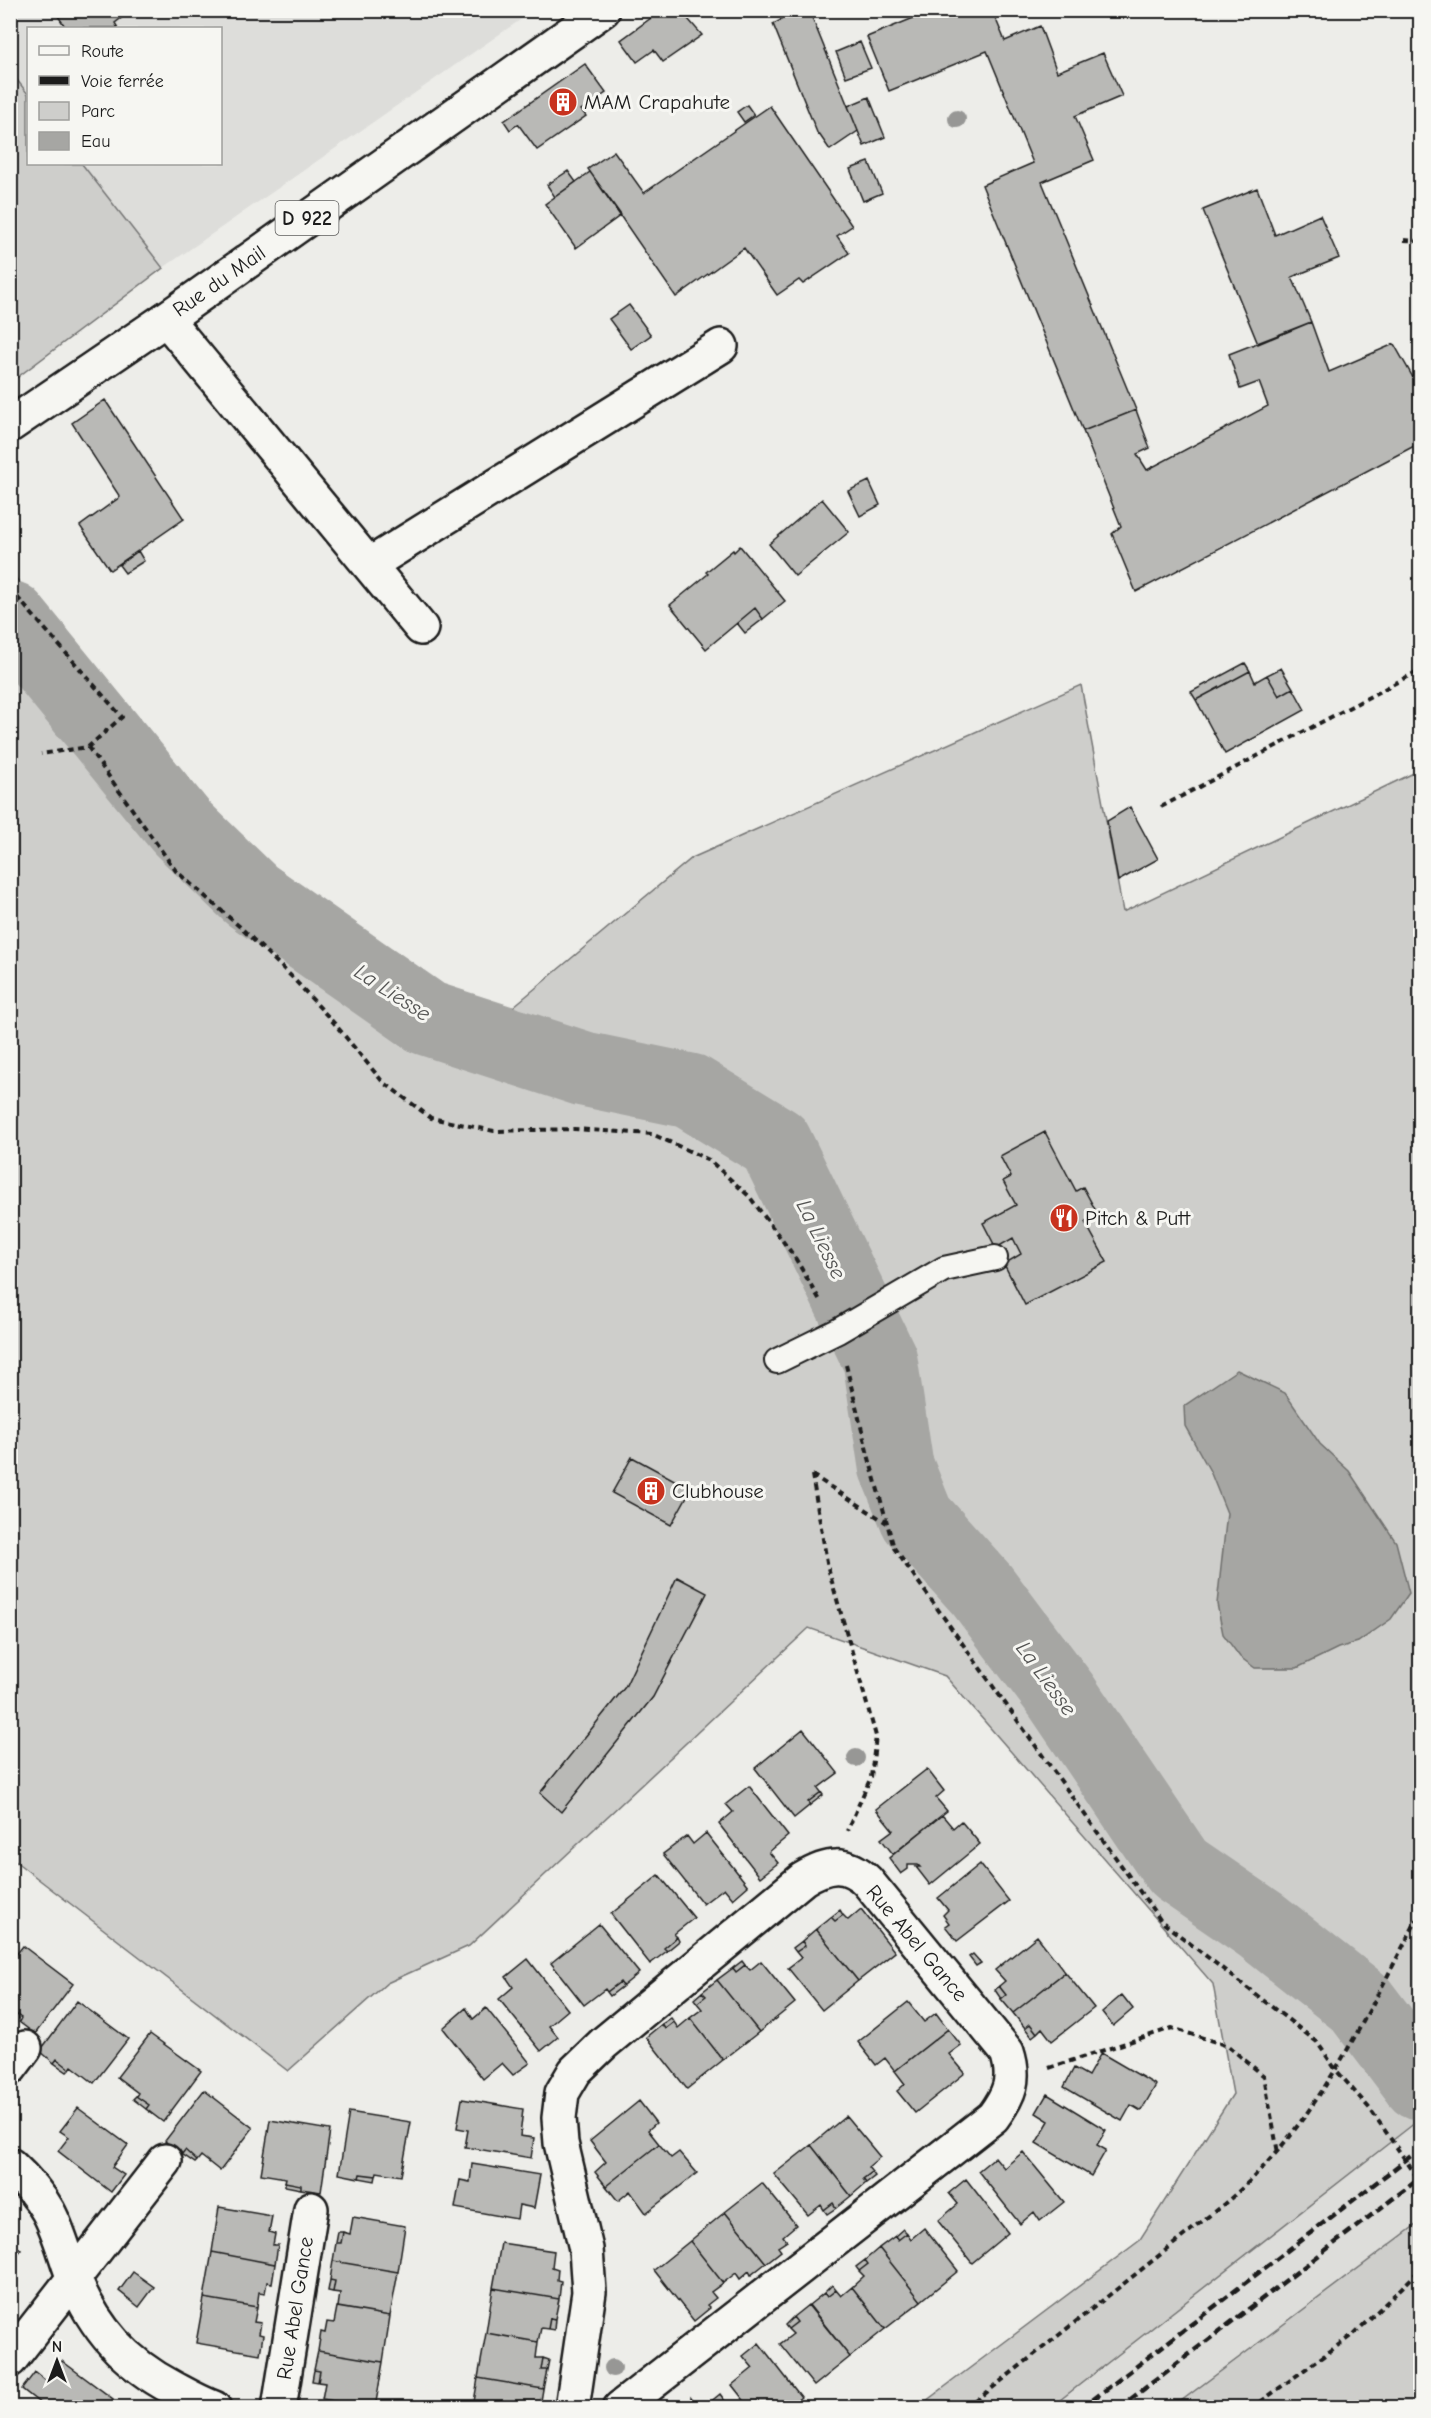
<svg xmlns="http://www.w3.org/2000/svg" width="1431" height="2418" font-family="'Comic Neue',sans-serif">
	<rect width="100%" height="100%" fill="#edede9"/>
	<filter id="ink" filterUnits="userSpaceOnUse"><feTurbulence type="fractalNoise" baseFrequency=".0167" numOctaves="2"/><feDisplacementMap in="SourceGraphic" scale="12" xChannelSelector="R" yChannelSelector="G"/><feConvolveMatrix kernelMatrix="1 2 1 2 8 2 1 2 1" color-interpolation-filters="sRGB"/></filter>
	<g filter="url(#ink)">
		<!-- built -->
		<path fill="#ddddda" d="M11,11H533L163,268L82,164H220V28H28V94L11,71Z
			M1420,2119V2222L1173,2407L1051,2408Z"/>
		<!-- green -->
		<path fill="#cececb" stroke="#757574" stroke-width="1.5" d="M10,71L28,94V164H82L163,268L11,382Z
			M10,571L267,881L460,1051L692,858L1081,685L1123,912L1420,770V2119L1051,2407H918L1139,2241L1233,2094L1213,1984L945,1676L809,1628L469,1946L387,1983L288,2071L11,1858Z
			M1420,2222V2407H1173Z"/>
		<!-- water -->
		<path fill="#a6a6a3" stroke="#6f6f6d" stroke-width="1.5" d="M1237,1370L1285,1393L1320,1444L1349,1471L1396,1542L1409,1593L1391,1619L1358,1642L1338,1648L1297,1668H1255L1240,1657L1223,1634L1217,1604L1227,1513L1210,1471L1185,1426L1184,1406Z"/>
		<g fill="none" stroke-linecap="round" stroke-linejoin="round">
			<!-- river -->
			<path stroke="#a6a6a3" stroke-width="75" d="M10,618L181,827L251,895L427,1018L584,1069L690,1091L775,1143L880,1360L896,1466L917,1518L982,1590L1061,1695L1178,1868L1261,1925L1360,2003L1420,2082"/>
		</g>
		<!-- building -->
		<path fill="#b9b9b6" stroke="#1c1c1c" stroke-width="1.5" d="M54,10H132L115,23L118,28H66Z
			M662,10L666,14L671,10H695L697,13L688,19L702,35L663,62L654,50L637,62L621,40Z
			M777,10H809L858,131L830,150L819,134L818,135L773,24L781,20Z
			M933,10H992L1005,41L1040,26L1057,72L1103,53L1122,96L1075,116L1094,160L1042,182L1136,410L1083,431L982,185L1033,163L987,51L889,91L867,37Z
			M860,42L871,68L846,77L836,52Z
			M585,64L606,93L581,110L586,116L537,150L518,124L510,130L504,121Z
			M869,97L885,137L864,146L848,106Z
			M747,105L754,115L744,122L737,112Z
			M770,106L852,226L837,236L849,253L803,284L799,280L777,295L744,248L676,297L588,169L614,151L644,193Z
			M869,162L882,193L863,201L850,169Z
			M568,171L576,182L555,197L547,185Z
			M590,172L621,215L576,248L545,204Z
			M1257,188L1275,235L1320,215L1339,258L1292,277L1311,322L1258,344L1203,210Z
			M629,305L651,335L631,349L609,319Z
			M1311,322L1329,372L1394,344L1420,390V443L1136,592L1112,534L1121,526L1083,431L1136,410L1150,448L1137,454L1147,470L1268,406L1259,382L1240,389L1229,354Z
			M105,400L184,519L110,570L80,526L120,497L72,423Z
			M869,481L880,505L860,516L848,491Z
			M822,499L849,532L795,576L769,544Z
			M740,546L785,601L763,619L755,608L706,649L670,605L708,574L706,572L733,550L734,552Z
			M138,551L144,561L125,573L119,565Z
			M755,608L763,619L745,633L737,623Z
			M1245,663L1250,671L1196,700L1191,692Z
			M1281,668L1293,688L1279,696L1267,675Z
			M1250,671L1255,682L1267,675L1279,696L1293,688L1305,710L1225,754L1196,700Z
			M1130,807L1158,859L1118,881L1107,821Z
			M1045,1132L1076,1191L1083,1187L1098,1215L1085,1222L1107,1262L1025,1305L1004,1264L1021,1254L1013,1238L996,1248L983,1223L1016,1205L1003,1181L1011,1177L1000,1156Z
			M632,1457L691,1489L671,1525L612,1493Z
			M677,1577L707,1593L653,1697L561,1812L540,1793L625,1687Z
			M803,1729L838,1773L818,1788L821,1792L808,1802L810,1805L794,1818L755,1768Z
			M927,1769L944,1791L936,1798L947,1811L893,1854L881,1839L893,1830L876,1809Z
			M749,1786L788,1836L769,1852L778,1863L760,1877L719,1824L733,1812L726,1804Z
			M821,1792L823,1795L810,1805L808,1802Z
			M942,1815L953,1828L961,1821L980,1844L930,1885L916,1867H920L918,1865H908V1869L901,1874L889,1858Z
			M706,1833L748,1886L733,1899L724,1888L703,1904L663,1854L687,1836L693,1844Z
			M980,1864L1009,1901L957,1941L945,1926L949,1923L943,1915L948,1910L938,1898Z
			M659,1875L694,1918L674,1934L677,1937L664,1948L667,1951L650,1964L611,1914Z
			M861,1909L895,1952L858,1981L816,1929L831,1917L835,1921L843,1915L848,1920Z
			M840,1910L843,1915L835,1921L831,1917Z
			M599,1924L639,1973L623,1986L620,1982L607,1992L605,1989L584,2005L551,1963Z
			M816,1929L858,1981L822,2010L788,1968L801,1958L796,1952L805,1946L802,1941Z
			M1037,1936L1065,1972L1013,2013L1001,1999L1006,1995L999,1986L1005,1981L995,1970Z
			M677,1937L679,1941L667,1951L664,1948Z
			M802,1941L805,1946L796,1952L793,1948Z
			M23,1946L73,1984L35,2034L19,2022L21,2018L10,2010V1962Z
			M973,1954L981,1963L976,1966L969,1957Z
			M528,1959L568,2010L549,2026L558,2037L541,2051L499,1999L513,1987L506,1977Z
			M742,1961L745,1965L736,1972L733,1968Z
			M761,1961L795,2003L759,2032L717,1980L733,1968L736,1972L745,1965L750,1970Z
			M1065,1972L1094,2008L1052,2041L1042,2028L1037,2033L1030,2024L1025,2028L1013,2013Z
			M717,1980L759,2032L723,2060L690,2018L702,2009L697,2003L706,1996L702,1992Z
			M620,1982L623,1986L610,1996L607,1992Z
			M999,1986L1006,1995L1001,1999L995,1990Z
			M702,1992L706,1996L697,2003L694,1999Z
			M1122,1995L1133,2009L1113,2026L1102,2012Z
			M77,2001L128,2039L94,2083L72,2066L70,2069L57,2059L54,2063L40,2051Z
			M908,2002L924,2022L936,2013L948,2029L895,2071L885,2058L876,2065L858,2042Z
			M466,2008L473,2019L486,2008L530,2063L513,2075L502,2063L483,2079L443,2028Z
			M671,2018L674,2022L665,2029L662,2024Z
			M690,2018L723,2060L687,2089L646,2037L662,2024L665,2029L674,2022L678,2028Z
			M1030,2024L1037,2033L1032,2037L1025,2028Z
			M948,2029L961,2045L949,2054L965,2073L915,2113L897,2091L905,2084L895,2071Z
			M150,2034L201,2071L163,2122L146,2109L149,2105L136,2096L138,2093L117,2077Z
			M1101,2053L1156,2085L1141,2111L1131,2105L1122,2121L1064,2087L1074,2068L1088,2076Z
			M57,2059L70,2069L67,2072L54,2063Z
			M204,2090L253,2128L220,2171L201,2156L197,2161L185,2150L182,2154L165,2141Z
			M1047,2094L1106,2130L1097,2145L1106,2150L1091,2176L1036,2143L1049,2121L1036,2113Z
			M136,2096L149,2105L146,2109L133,2099Z
			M462,2099L523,2109L520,2136L534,2138L531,2158L465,2147L468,2130L457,2128Z
			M639,2101L656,2123L648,2130L659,2144L606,2186L595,2172L606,2162L590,2141Z
			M78,2108L128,2145L112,2167L124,2175L111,2192L58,2151L69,2137L60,2131Z
			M349,2112L411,2122L401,2176L377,2172L376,2176L360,2174L359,2178L339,2174Z
			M846,2116L880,2157L868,2167L872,2172L863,2179L866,2183L851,2196L811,2145Z
			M270,2120L330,2130L321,2192L301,2189V2185L285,2182L286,2178L261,2174Z
			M659,2144L671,2158L679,2152L697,2173L646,2213L630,2191L618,2201L606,2186Z
			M811,2145L851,2196L836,2208L833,2203L824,2210L821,2205L808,2215L774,2174Z
			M185,2150L197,2161L195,2163L182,2154Z
			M1023,2152L1064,2202L1040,2221L1034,2212L1020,2224L978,2171L995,2157L1004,2168Z
			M472,2164L540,2175L534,2208L519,2205L517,2219L455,2208L460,2180L470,2182Z
			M872,2172L875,2176L866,2183L863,2179Z
			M360,2174L376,2176L375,2181L359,2178Z
			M966,2179L1008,2233L972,2263L938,2221L958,2204L949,2193Z
			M285,2182L301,2185V2189L285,2186Z
			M762,2183L796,2225L783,2236L787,2241L778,2247L781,2251L766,2263L725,2212Z
			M833,2203L836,2208L827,2214L824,2210Z
			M219,2207L272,2216L269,2232L275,2234L273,2245H278L275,2264L212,2252Z
			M725,2212L766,2263L751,2275L749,2271L740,2279L736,2273L723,2283L690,2241Z
			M353,2217L405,2226L398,2272L333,2261L336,2243H341L343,2232L350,2234Z
			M924,2228L958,2271L921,2301L879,2248L895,2236L898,2240L907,2233L911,2239Z
			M903,2229L907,2233L898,2240L895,2236Z
			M338,2232H343L341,2243H336Z
			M690,2241L723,2283L711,2292L716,2298L707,2305L710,2308L694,2321L654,2270Z
			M10,2242L21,2250L10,2264Z
			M501,2243L554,2251L552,2267L558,2269L557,2280L561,2281L559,2299L493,2288Z
			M879,2248L921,2301L885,2329L852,2287L864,2276L859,2271L868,2264L865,2260Z
			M212,2252L275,2264L272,2283L267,2282L265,2293L259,2292L257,2307L204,2298Z
			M865,2260L868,2264L859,2271L856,2267Z
			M333,2261L398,2272L390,2316L338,2307L340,2293L333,2292L335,2281L330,2280Z
			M133,2272L154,2287L139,2307L119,2291Z
			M330,2280L335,2281L333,2292L328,2291Z
			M832,2285L836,2290L827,2297L824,2293Z
			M852,2287L885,2329L850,2357L809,2305L824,2293L827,2297L836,2290L841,2296Z
			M493,2288L559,2299L555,2319L550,2318L548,2329L541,2328L538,2342L486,2333Z
			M204,2298L257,2307L254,2322L261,2323L259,2334L263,2335L260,2354L196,2343Z
			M808,2305L850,2357L814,2386L780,2344L793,2334L788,2329L797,2322L793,2317Z
			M337,2307L390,2316L383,2362L318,2351L321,2332L325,2333L327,2322L334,2323Z
			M793,2317L797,2322L788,2329L785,2325Z
			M550,2318L555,2319L554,2330L548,2329Z
			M486,2333L538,2342L536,2358H543L541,2370H547L543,2389L478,2378Z
			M759,2343L801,2397L788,2408H750L732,2385L753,2368L743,2356Z
			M318,2351L383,2362L375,2408L322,2399L325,2383L318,2382L320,2371L314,2370Z
			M543,2358L549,2360L547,2370H541Z
			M62,2361L113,2399L106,2408H46L22,2389L35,2372L46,2381Z
			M314,2370L320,2371L318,2382L312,2381Z
			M478,2378L543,2389L540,2407L473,2408Z
			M720,2394L730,2408H703Z
			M691,2398L698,2408H681L691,2399Z"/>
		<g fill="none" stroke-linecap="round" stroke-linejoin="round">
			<!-- service casing -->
			<g stroke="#1c1c1c" stroke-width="28">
				<path id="service" d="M777,1361L838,1331L944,1269L995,1258"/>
			</g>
			<!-- minor casing -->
			<g stroke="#1c1c1c" stroke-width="38">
				<path id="minor" d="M166,319L421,628
					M369,565L721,346
					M10,2068L25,2048
					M10,2165C24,2178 39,2195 48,2211C60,2233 65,2256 74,2279C95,2329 125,2363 173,2388C186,2395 200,2403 214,2408
					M10,2360L165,2161
					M279,2408L311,2209
					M572,2408L589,2292L586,2249L561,2143L559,2118L562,2093L575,2071L604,2043L803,1879C827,1864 846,1861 867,1881L1007,2052C1016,2079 1010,2094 993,2117L620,2408"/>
			</g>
			<!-- primary casing -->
			<g stroke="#1c1c1c" stroke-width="38">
				<path id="primary" d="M10,425L166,319L603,10"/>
			</g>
			<!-- path -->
			<path stroke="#1c1c1c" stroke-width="4" stroke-dasharray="6 4.5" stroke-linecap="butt" d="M1404,240L1420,241
				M10,589L122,717L88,747L41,754
				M88,747L176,871L239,926L291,976L334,1023L382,1081L431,1118L494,1131L574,1129L652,1134L709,1160L749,1196L794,1256L821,1302
				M1161,807L1420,670
				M846,1365L867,1451L894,1548L1161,1921L1317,2042L1336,2070L1370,2109L1420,2181
				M812,1475L828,1568L876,1736L871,1777L847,1831
				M812,1475L887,1523
				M1049,2068L1172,2028L1228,2046L1264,2076L1278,2153
				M967,2408L1224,2204C1315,2129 1365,2017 1420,1914
				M1252,2408L1355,2333L1420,2270"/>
			<!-- service -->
			<use href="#service" stroke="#f6f6f2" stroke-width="24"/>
			<!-- minor -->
			<use href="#minor" stroke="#f6f6f2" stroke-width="33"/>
			<!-- primary -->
			<use href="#primary" stroke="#f6f6f2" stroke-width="33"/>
			<!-- rail -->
			<path stroke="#1c1c1c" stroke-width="4.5" stroke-dasharray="9 4.5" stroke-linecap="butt" d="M1082,2408L1420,2149
				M1119,2408L1420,2178"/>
		</g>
		<!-- trees -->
		<g fill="#979795">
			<circle cx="957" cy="119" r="9"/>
			<circle cx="856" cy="1758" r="9"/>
			<circle cx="613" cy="2368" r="9"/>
		</g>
	</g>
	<!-- icons -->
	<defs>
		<g id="building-disc" transform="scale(1.5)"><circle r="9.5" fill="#c8321e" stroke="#f6f6f2"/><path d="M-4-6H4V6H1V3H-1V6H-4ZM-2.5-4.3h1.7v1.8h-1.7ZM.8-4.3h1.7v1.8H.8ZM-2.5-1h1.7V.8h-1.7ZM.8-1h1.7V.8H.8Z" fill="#fff"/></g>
		<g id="restaurant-disc" transform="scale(1.5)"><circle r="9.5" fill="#c8321e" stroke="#f6f6f2"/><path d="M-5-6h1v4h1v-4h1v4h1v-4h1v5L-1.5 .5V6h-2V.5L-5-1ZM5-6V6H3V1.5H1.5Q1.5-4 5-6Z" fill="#fff"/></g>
	</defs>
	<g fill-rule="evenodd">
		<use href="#building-disc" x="563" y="102"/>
		<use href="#restaurant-disc" x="1064" y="1218"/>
		<use href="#building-disc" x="651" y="1491"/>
	</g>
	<g text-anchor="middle" stroke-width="6" stroke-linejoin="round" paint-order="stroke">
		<!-- shield labels -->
		<rect fill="#f6f6f2" stroke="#5d5d5c" stroke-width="1.5" x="275.5" y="201" width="63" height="34" rx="4.5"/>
		<g font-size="20" font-weight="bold" fill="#1c1c1c">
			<text x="307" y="225">D 922</text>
		</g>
		<!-- poi labels -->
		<g font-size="21" fill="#1c1c1c" stroke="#f6f6f2" text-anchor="start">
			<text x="584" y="109">MAM Crapahute</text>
			<text x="1085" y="1225">Pitch &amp; Putt</text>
			<text x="672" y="1498">Clubhouse</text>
		</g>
		<!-- street labels -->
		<g font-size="21" fill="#1c1c1c" stroke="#f6f6f2">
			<text transform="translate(219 281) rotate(-35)" y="7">Rue du Mail</text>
			<text transform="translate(917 1943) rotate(50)" y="7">Rue Abel Gance</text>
			<text transform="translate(295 2308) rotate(-81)" y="7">Rue Abel Gance</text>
		</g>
		<!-- water labels -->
		<g font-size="22" font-style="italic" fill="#535352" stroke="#f6f6f2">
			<text transform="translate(393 992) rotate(33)" y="8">La Liesse</text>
			<text transform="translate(822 1239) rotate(64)" y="8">La Liesse</text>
			<text transform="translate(1047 1678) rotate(54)" y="8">La Liesse</text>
		</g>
	</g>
	<!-- margin -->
	<rect width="1431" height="2418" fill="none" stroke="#f6f6f2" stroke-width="36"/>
	<rect x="18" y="18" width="1395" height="2382" fill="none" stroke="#1c1c1c" stroke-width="2" filter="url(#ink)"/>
	<!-- legend -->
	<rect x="27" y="27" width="195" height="138" fill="#f6f6f2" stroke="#9f9f9c" stroke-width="1.5"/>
	<rect x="39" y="46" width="30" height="9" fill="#f6f6f2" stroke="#9f9f9c" stroke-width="1.5"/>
	<text x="81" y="57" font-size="18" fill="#1c1c1c">Route</text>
	<rect x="39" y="76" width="30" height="9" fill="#1c1c1c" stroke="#9f9f9c" stroke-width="1.5"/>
	<text x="81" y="87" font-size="18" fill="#1c1c1c">Voie ferrée</text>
	<rect x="39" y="102" width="30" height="18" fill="#cececb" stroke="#9f9f9c" stroke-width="1.5"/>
	<text x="81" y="117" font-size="18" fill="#1c1c1c">Parc</text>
	<rect x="39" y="132" width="30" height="18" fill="#a6a6a3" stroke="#9f9f9c" stroke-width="1.5"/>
	<text x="81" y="147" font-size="18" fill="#1c1c1c">Eau</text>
	<!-- north arrow -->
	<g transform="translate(57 2361)" stroke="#f6f6f2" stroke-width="4.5" paint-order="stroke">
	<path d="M0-4.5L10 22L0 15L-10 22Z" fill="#1c1c1c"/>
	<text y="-9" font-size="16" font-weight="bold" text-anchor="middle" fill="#1c1c1c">N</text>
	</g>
</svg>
